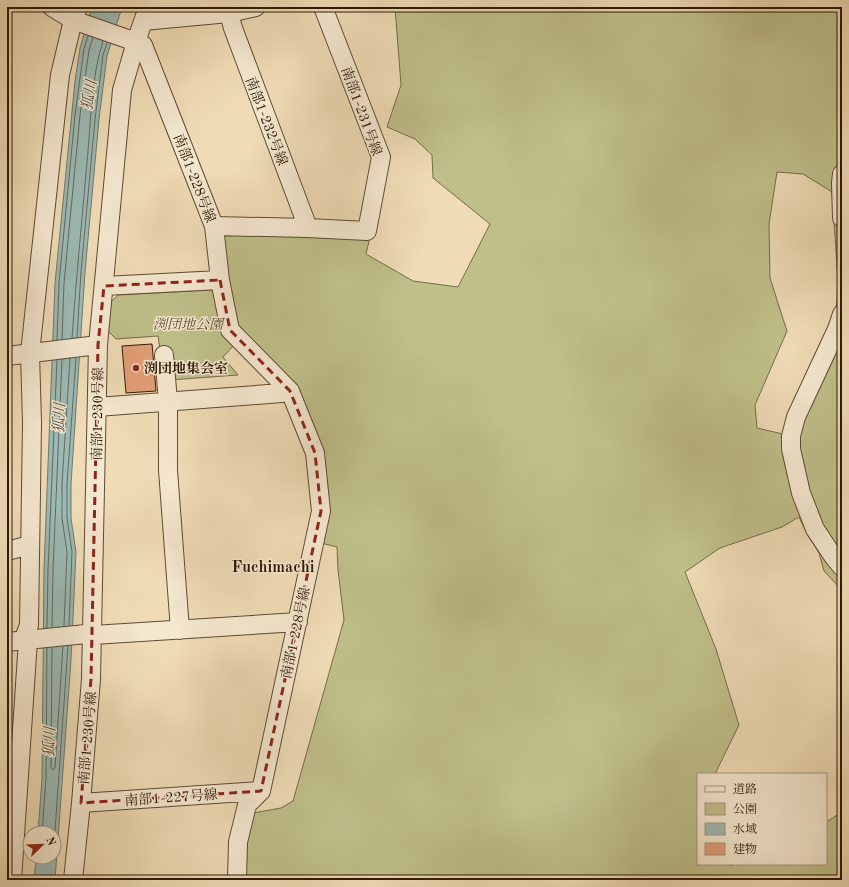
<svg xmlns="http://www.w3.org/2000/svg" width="849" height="887" font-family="'Old Standard TT','Noto Serif JP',serif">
	<rect width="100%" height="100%" fill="#efdcb6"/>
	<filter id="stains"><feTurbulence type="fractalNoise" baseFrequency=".005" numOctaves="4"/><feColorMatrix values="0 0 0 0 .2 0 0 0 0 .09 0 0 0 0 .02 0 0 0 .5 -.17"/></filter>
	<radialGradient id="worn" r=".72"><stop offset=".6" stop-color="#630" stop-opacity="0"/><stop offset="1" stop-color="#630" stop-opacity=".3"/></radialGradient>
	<!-- green -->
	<path fill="#bfbf8a" stroke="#766c48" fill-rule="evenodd" d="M395,7H842V587H839L824,571L819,553L807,534L799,517L782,527L720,548L685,572L716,649L739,725L715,774H698V864H728L730,866L736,864H826V822L842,812V880H245L243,843L253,813L281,808L293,801L344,620L338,570L337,547L321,543L322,452L240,330L235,318L221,239L229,233L370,237L366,254L413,281L458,287L490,224L433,178L432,155L415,139L387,127L401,85ZM777,172L803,174L832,192L838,281L837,302L834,318L830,323L785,425L783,434L757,428L755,405L787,331L770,278L769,224Z
		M210,290L218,294L235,344L223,357L238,375L170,380L160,350L158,336L116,339L108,331L111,302L118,295Z"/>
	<!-- water -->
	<path fill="#9cbab5" stroke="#707a6f" d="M92,7H122L107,56L99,119L85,272L71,484V518L76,552L71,660L55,880H34L36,857H54V833H38L42,778L44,569L55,283L75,81L80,48Z"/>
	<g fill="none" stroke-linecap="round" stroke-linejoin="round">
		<!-- shore -->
		<path stroke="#646a5e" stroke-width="1" d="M77,337L81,272L95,119L103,55L107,43
			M72,338C76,279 82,221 87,162C91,123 91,77 103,41
			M62,339L64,283L80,115L89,50L93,37
			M57,340L59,283L75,115L84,49L88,36
			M64,626L67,552L62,518V484L70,358
			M69,626L72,552L67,518V484L76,358
			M52,627L53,570L62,359
			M47,628L48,570L57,360
			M52,648L51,768L53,770L55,768L63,646
			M42,833L46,778L47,648
			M54,845L68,646"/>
	</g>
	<!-- building -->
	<path fill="#e5a078" stroke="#2d1906" d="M152,344L156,391L126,393L122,346Z"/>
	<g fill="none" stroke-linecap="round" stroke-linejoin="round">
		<!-- minor casing -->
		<g stroke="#5e4a32" stroke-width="20">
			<path id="minor" d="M52,7L73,20L136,42L122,90L98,345L91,679L81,803L73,880
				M148,7L136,42L143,45L214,226L220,280L230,330L290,391L315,453L321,511L261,791L247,805L238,842L237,880
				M229,13L233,28L308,228
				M143,21L229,13L256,7
				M842,174L841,183L842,218
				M214,226L308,228L367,231L381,157L323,7
				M104,286L220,280
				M842,314L837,329L796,417L791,436V449L801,493L815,529L833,556L842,567
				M164,355L168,401V470L180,630
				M7,356L98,345
				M97,407L282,393L290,391
				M7,551L30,545
				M7,642L86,634L93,635L298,622
				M81,803L261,791
				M12,880L28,640L26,633L29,625L32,423L30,353L60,75L73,20L78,7"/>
		</g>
		<!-- minor -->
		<use href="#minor" stroke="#f5e8d0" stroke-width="18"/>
	</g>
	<!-- marked area -->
	<path fill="none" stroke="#8f2418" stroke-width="3" stroke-dasharray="8 5" stroke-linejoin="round" d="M220,280L230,330L290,391L315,453L321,511L261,791L81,803L91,679L98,345L104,286Z"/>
	<!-- markers -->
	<circle fill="#8f2418" stroke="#f5e8d0" stroke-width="1.5" cx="136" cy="368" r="4"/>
	<g text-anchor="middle" stroke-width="3" stroke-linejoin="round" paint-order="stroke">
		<!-- street labels -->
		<g font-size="14" fill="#2d1906" stroke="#f5e8d0">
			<text transform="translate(362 111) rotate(70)" y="5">南部1-231号線</text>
			<text transform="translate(267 121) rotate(69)" y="5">南部1-232号線</text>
			<text transform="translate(195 178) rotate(69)" y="5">南部1-228号線</text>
			<text transform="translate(97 414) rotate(-89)" y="5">南部1-230号線</text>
			<text transform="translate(295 633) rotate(-78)" y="5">南部1-228号線</text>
			<text transform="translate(87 738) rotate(-85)" y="5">南部1-230号線</text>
			<text transform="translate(171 797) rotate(-4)" y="5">南部1-227号線</text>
		</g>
		<!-- park labels -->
		<g font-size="14" font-style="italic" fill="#594b2e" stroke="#f5e8d0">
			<text x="188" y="329">渕団地公園</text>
		</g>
		<!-- poi labels -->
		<g font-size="14" font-weight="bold" fill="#2d1906" stroke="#f5e8d0" text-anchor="start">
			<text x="144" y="373">渕団地集会室</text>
		</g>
		<!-- water labels -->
		<g font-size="15" font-style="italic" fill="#545143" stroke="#f5e8d0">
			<text transform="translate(89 95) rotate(-81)" y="5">狐川</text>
			<text transform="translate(59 418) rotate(-87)" y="5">狐川</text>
			<text transform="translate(49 742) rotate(-87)" y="5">狐川</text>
		</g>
		<!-- quarter labels -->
		<g font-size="16" font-weight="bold" fill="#2d1906" stroke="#f5e8d0">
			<text x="273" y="572">Fuchimachi</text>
		</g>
	</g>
	<!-- margin -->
	<rect width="849" height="887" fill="none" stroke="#efdcb6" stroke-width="24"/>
	<rect x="8" y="8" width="833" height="871" fill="none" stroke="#2d1906" stroke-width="2"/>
	<rect x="12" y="12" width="825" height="863" fill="none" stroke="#2d1906"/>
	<!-- legend -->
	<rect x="697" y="773" width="130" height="92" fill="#f5e8d0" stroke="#a5957f"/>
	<rect x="705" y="786" width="20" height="6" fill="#f5e8d0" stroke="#a5957f"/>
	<text x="733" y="793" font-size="12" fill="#2d1906">道路</text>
	<rect x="705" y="803" width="20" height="12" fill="#bfbf8a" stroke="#a5957f"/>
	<text x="733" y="813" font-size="12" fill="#2d1906">公園</text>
	<rect x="705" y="823" width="20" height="12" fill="#9cbab5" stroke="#a5957f"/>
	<text x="733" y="833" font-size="12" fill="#2d1906">水域</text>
	<rect x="705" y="843" width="20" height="12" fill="#e5a078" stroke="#a5957f"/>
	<text x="733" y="853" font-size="12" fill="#2d1906">建物</text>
	<!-- north arrow -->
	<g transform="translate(42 845) rotate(67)"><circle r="19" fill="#f5e8d0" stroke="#a5957f"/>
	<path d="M0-3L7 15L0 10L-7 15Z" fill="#8f2418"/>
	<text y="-6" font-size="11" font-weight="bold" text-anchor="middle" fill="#2d1906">N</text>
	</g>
	<rect width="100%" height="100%" filter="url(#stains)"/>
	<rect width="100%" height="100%" fill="url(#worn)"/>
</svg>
